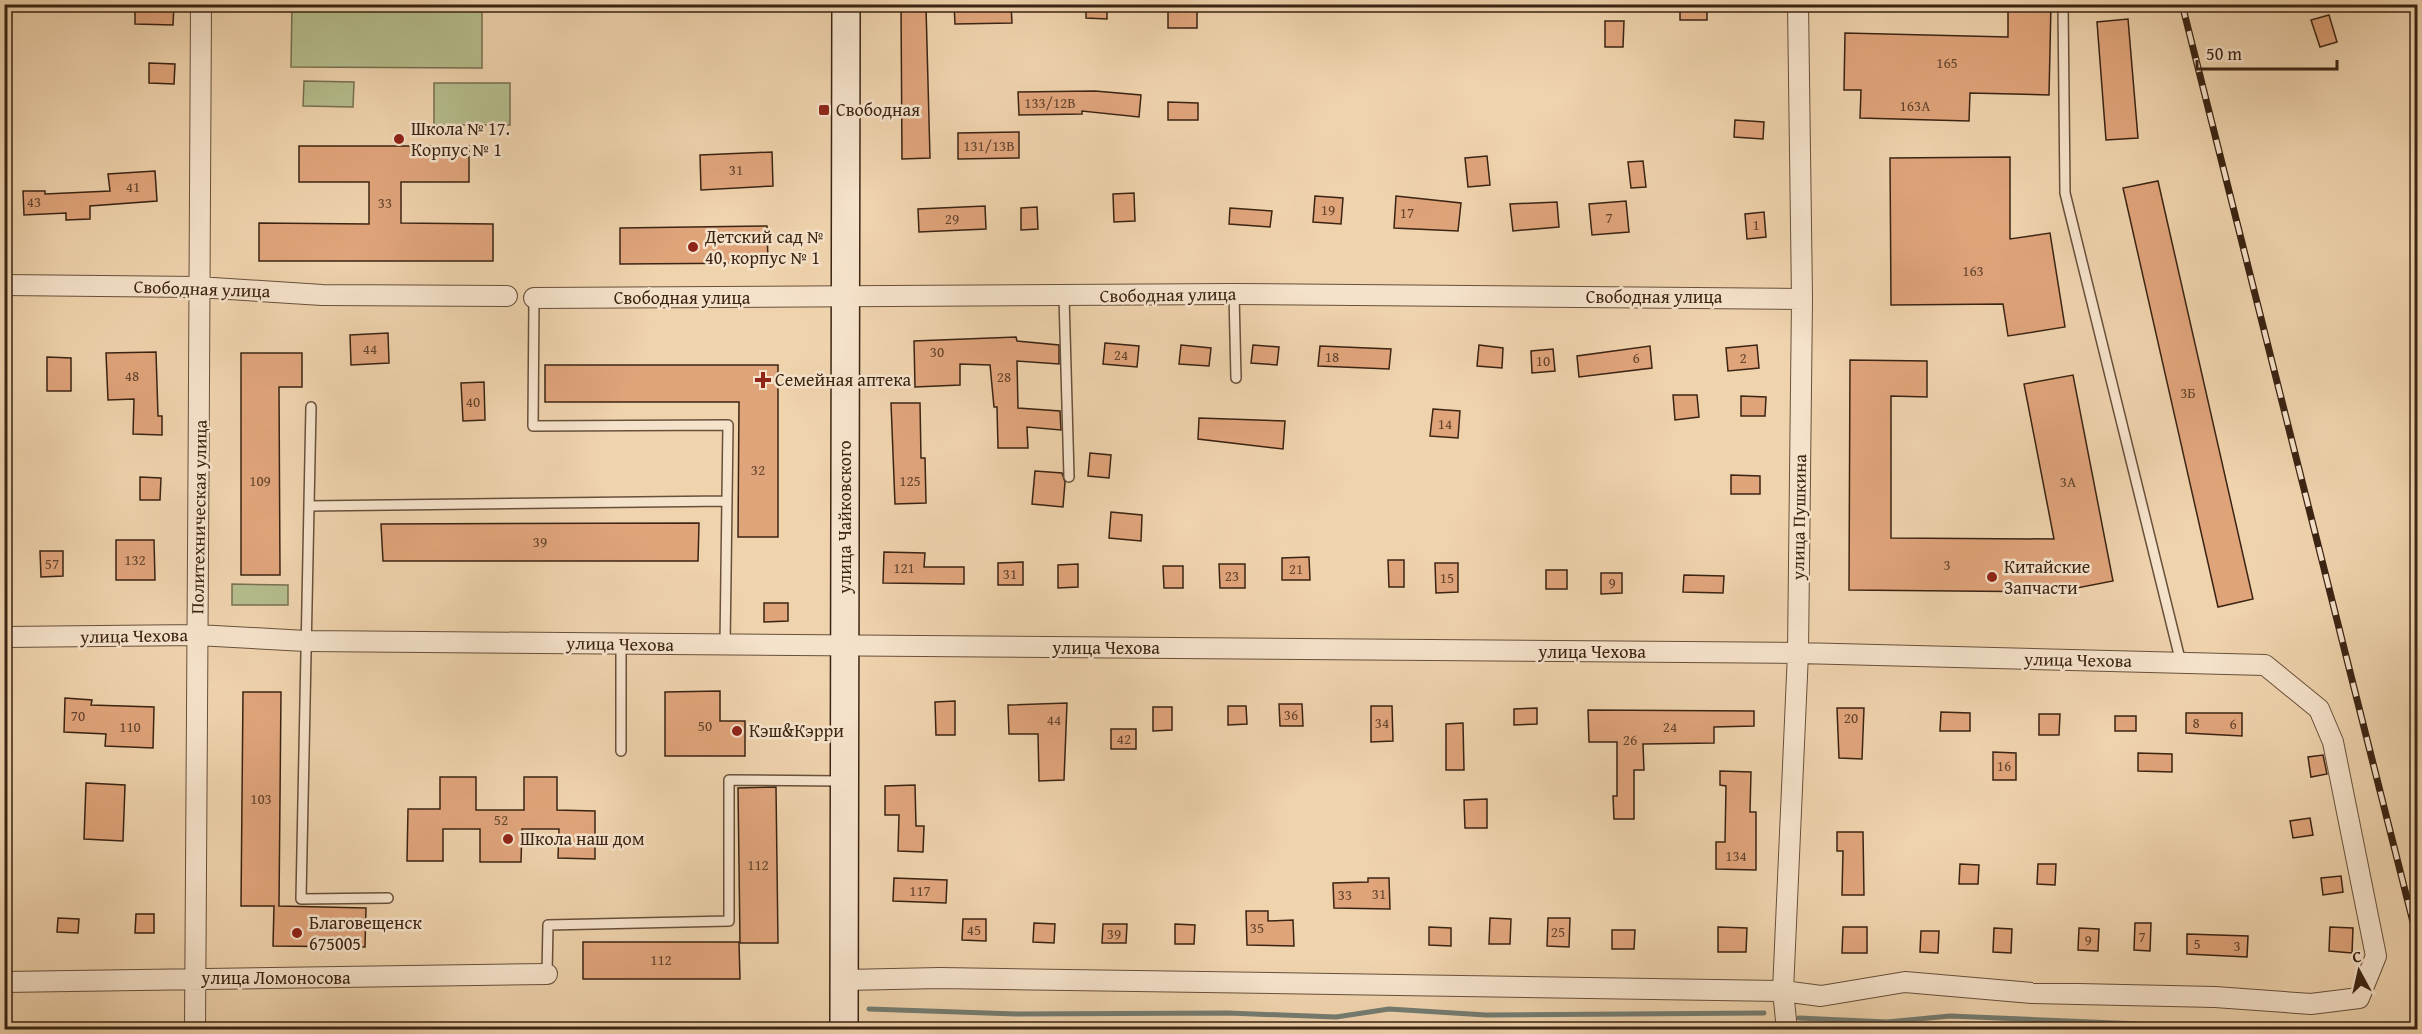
<svg xmlns="http://www.w3.org/2000/svg" width="2422" height="1034" font-family="'Gentium Book Plus',serif">
	<rect width="100%" height="100%" fill="#efd3ad"/>
	<filter id="stains"><feTurbulence type="fractalNoise" baseFrequency=".00333" numOctaves="4"/><feColorMatrix values="0 0 0 0 .2 0 0 0 0 .09 0 0 0 0 .02 0 0 0 .5 -.17"/></filter>
	<radialGradient id="worn" r=".72"><stop offset=".6" stop-color="#630" stop-opacity="0"/><stop offset="1" stop-color="#630" stop-opacity=".3"/></radialGradient>
	<!-- green -->
	<path fill="#b5bd8d" stroke="#787050" stroke-width="1.5" d="M292,5H482V68L291,67Z
		M304,81L354,82L353,107L303,106Z
		M434,83H510V125H434Z
		M232,584L288,585V605H232Z"/>
	<g fill="none" stroke-linecap="round" stroke-linejoin="round">
		<!-- stream -->
		<path stroke="#747c71" stroke-width="5" d="M869,1009L1016,1014L1228,1013L1336,1017L1389,1009L1486,1015L1764,1013
			M1799,1018L1887,1022L1950,1016L2211,1027L2418,1026"/>
	</g>
	<!-- building -->
	<path fill="#e0a47b" stroke="#3b2413" stroke-width="1.5" d="M135,4H174L173,25L135,24Z
		M954,4H1011L1012,23L955,24Z
		M1086,4H1107V19L1086,18Z
		M1168,4H1197V28H1168Z
		M1680,4H1707V20H1680Z
		M2008,4H2051L2049,95L1970,93L1969,121L1860,118L1861,90H1844L1845,33L2008,37Z
		M901,7H926L930,158L902,159Z
		M2329,15L2337,42L2320,47L2311,20Z
		M2128,19L2138,138L2106,140L2097,22Z
		M1605,21H1624L1623,47H1605Z
		M149,63L175,64L174,84L149,83Z
		M1095,91L1141,95L1139,117L1082,111V114L1019,115L1018,92Z
		M1168,102L1198,103V120H1168Z
		M1735,120L1764,122L1763,139L1734,137Z
		M1019,132V158L958,159V133Z
		M299,146H469V182H401V223L493,224V261H259V223L369,224V182H299Z
		M772,152L773,186L701,190L700,155Z
		M1487,156L1490,185L1468,187L1465,158Z
		M2010,157V239L2050,233L2065,327L2008,336L2003,304L1891,305L1890,158Z
		M1643,161L1646,187L1631,188L1628,162Z
		M155,171L157,201L90,206V219L66,220V213L24,215L23,191H45V194L110,191L108,174Z
		M2158,181L2253,599L2218,607L2123,188Z
		M1134,193L1135,221L1114,222L1113,194Z
		M1315,196L1343,198L1341,224L1313,222Z
		M1396,196L1461,203L1458,231L1394,228Z
		M1626,201L1629,232L1592,235L1589,204Z
		M1557,202L1559,227L1513,231L1510,204Z
		M985,206L986,229L919,232L918,209Z
		M1037,207L1038,229L1021,230V208Z
		M1230,208L1272,211L1270,227L1229,224Z
		M1764,212L1766,237L1747,239L1745,214Z
		M767,226L768,263L620,264V228Z
		M388,333L389,363L351,365L350,335Z
		M1016,337L1017,341L1059,345V364L1017,361L1018,408L1060,411L1061,430L1027,427L1028,448H998L997,407H994L990,365L960,364V385L915,387L914,341Z
		M1105,343L1139,346L1137,367L1103,364Z
		M1181,345L1211,348L1209,366L1179,364Z
		M1253,345L1279,347L1277,365L1251,363Z
		M1479,345L1503,348L1502,368L1477,366Z
		M1757,345L1759,368L1728,371L1726,348Z
		M1320,346L1391,349L1389,369L1318,366Z
		M1650,346L1652,368L1579,377L1577,356Z
		M1553,349L1555,371L1532,373L1531,351Z
		M156,352L158,416H162V435L133,434L134,399L108,400L106,353Z
		M241,353H302V387H279L280,575H241Z
		M47,357L71,358V391H47Z
		M1850,360L1927,361V397L1891,396V538L2054,539L2024,384L2073,375L2113,581L2056,592L1849,590Z
		M545,365H778V537H738L739,402H545Z
		M484,382L485,420L463,421L461,383Z
		M1673,395H1697L1699,417L1675,420Z
		M1741,396L1766,397L1765,416H1741Z
		M891,403H920L921,458H925L926,503L895,504Z
		M1433,409L1460,411L1458,438L1430,436Z
		M1199,418L1285,421L1283,449L1198,439Z
		M1090,453L1111,455L1109,478L1088,476Z
		M1035,471L1062,473L1065,482L1063,507L1032,504Z
		M1731,475L1760,476V494H1731Z
		M140,477L161,478L160,500H140Z
		M1111,512L1142,515L1141,541L1109,538Z
		M699,523L698,561H383L381,524Z
		M116,540H154L155,580H116Z
		M40,551H63V576L41,577Z
		M884,552L925,553L924,567H964V584L883,583Z
		M1309,557L1310,580H1282V558Z
		M1388,560H1404V587H1389Z
		M1023,562V585H998V563Z
		M1435,563H1458V592L1436,593Z
		M1078,564V587L1058,588V565Z
		M1219,564H1245V588H1220Z
		M1163,566H1183V588H1164Z
		M1546,570H1567V589H1546Z
		M1601,573H1622V593L1601,594Z
		M1684,575L1724,576L1723,593L1683,592Z
		M764,603H788V621L764,622Z
		M720,691V721H745V756H665V692Z
		M243,692H281L279,906L366,908L365,947L273,946L274,906H241Z
		M65,698L92,700L91,705L154,707L153,748L105,746L106,734L64,732Z
		M955,701V735H936L935,702Z
		M1067,703L1064,780L1039,781L1038,734H1009L1008,705Z
		M1279,704H1302L1303,726H1280Z
		M1228,706H1246L1247,724L1228,725Z
		M1371,706H1392L1393,741L1371,742Z
		M1153,707H1172V730L1153,731Z
		M1537,708V724L1514,725V709Z
		M1837,708H1864L1862,759L1839,758Z
		M1588,710L1754,711V726L1714,727V743L1643,744L1644,770H1634V819H1614L1613,796H1617V742H1589Z
		M1941,712L1970,713V731H1940Z
		M2186,713H2242V736L2186,733Z
		M2039,714H2060L2059,735H2039Z
		M2115,716H2136V731H2115Z
		M1463,723L1464,770H1446V724Z
		M1111,729H1136V749H1111Z
		M1993,752L2016,753V780H1993Z
		M2138,753L2172,754V772L2138,771Z
		M2323,755L2327,774L2311,777L2308,757Z
		M1720,771L1751,772L1750,812H1756V870L1716,869V842H1725L1726,786L1720,785Z
		M440,777H476V810H524V777H557V810L595,811V859L558,858L559,829H522L521,862H480V829H443V861H407L408,809H440Z
		M86,783L125,785L123,841L84,839Z
		M915,785L916,826H924L923,852L898,851L899,815H885V786Z
		M776,787L778,943H740L738,788Z
		M1487,799V828H1465L1464,800Z
		M2310,818L2313,835L2293,838L2290,821Z
		M1837,832H1863L1864,895H1842L1843,851H1837Z
		M1960,864L1979,865L1978,884H1959Z
		M2038,864H2056L2055,885L2037,884Z
		M2341,876L2343,892L2323,895L2321,878Z
		M894,878L947,880L946,903L893,901Z
		M1368,878H1389L1390,909L1334,908L1333,883L1368,882Z
		M1246,911H1268V921L1293,920L1294,946L1247,945Z
		M136,914H154V933H135Z
		M58,918L79,919L78,933L57,932Z
		M1490,918L1511,919L1510,944H1489Z
		M1548,918H1570L1569,947L1547,946Z
		M963,919H986V941L962,940Z
		M1034,923L1055,924L1054,943L1033,942Z
		M2135,923H2151L2150,951L2134,950Z
		M1103,924H1127L1126,943H1102Z
		M1175,924L1195,925L1194,944H1175Z
		M1429,927L1451,928V946L1429,945Z
		M1718,927L1747,928L1746,952H1718Z
		M1843,927H1867V953H1842Z
		M2330,927L2353,928L2352,953L2329,951Z
		M1994,928L2012,929L2011,953L1993,952Z
		M2079,928L2099,929L2098,951L2078,950Z
		M1612,930H1635L1634,949H1612Z
		M1921,931H1939L1938,953L1920,952Z
		M2187,934L2248,936L2247,957L2187,954Z
		M583,942H739L740,979H583Z"/>
	<g fill="none" stroke-linecap="round" stroke-linejoin="round">
		<!-- lane casing -->
		<g stroke="#68503a" stroke-width="12">
			<path id="lane" d="M2063,4L2065,193L2181,663
				M1234,294L1236,378
				M1064,296L1069,477
				M534,298L533,426L728,425L725,645
				M311,407L301,899L388,898
				M309,506L727,501
				M621,751V644
				M547,974L548,925L729,921V780L841,781"/>
		</g>
		<!-- street casing -->
		<g stroke="#68503a" stroke-width="22">
			<path id="street" d="M4,285L198,287L322,295L507,296
				M534,298L1234,294L1802,299
				M4,637L197,635L306,641L1798,653L2265,665L2319,709L2333,742L2376,956L2359,998L2311,1004L2215,997L2032,993L1905,982L1821,996L1783,991L940,978L845,980
				M4,982L547,974
				M195,1030C199,688 198,346 201,4
				M1787,1030L1783,991L1798,653L1802,299L1798,4"/>
		</g>
		<!-- secondary casing -->
		<g stroke="#3b2413" stroke-width="30">
			<path id="secondary" d="M844,1030L846,4"/>
		</g>
		<!-- lane -->
		<use href="#lane" stroke="#f5e2ca" stroke-width="9"/>
		<!-- street -->
		<use href="#street" stroke="#f5e2ca" stroke-width="20"/>
		<!-- secondary -->
		<use href="#secondary" stroke="#f5e2ca" stroke-width="27"/>
		<!-- rail casing -->
		<g stroke="#3b2413" stroke-width="7">
			<path id="rail" d="M2182,4L2418,942"/>
		</g>
		<!-- rail -->
		<use href="#rail" stroke="#f5e2ca" stroke-width="4.5" stroke-dasharray="14" stroke-linecap="butt"/>
	</g>
	<!-- markers -->
	<g fill="#8f2418" stroke="#f5e2ca" stroke-width="2">
		<rect x="818" y="104" width="12" height="12" rx="3"/>
		<circle cx="399" cy="139" r="6"/>
		<circle cx="693" cy="247" r="6"/>
		<path d="M760 371h6v6h6v6h-6v6h-6v-6h-6v-6h6z"/>
		<circle cx="1992" cy="577" r="6"/>
		<circle cx="737" cy="731" r="6"/>
		<circle cx="508" cy="839" r="6"/>
		<circle cx="297" cy="933" r="6"/>
	</g>
	<g text-anchor="middle" stroke-width="5" stroke-linejoin="round" paint-order="stroke">
		<!-- number labels -->
		<g font-size="15" fill="#64442d">
			<text x="1947" y="68">165</text>
			<text x="1050" y="108">133/12В</text>
			<text x="1915" y="111">163А</text>
			<text x="989" y="151">131/13В</text>
			<text x="736" y="175">31</text>
			<text x="133" y="192">41</text>
			<text x="34" y="207">43</text>
			<text x="385" y="208">33</text>
			<text x="1328" y="215">19</text>
			<text x="1407" y="218">17</text>
			<text x="1609" y="223">7</text>
			<text x="952" y="224">29</text>
			<text x="1756" y="230">1</text>
			<text x="1973" y="276">163</text>
			<text x="370" y="354">44</text>
			<text x="937" y="357">30</text>
			<text x="1121" y="360">24</text>
			<text x="1332" y="362">18</text>
			<text x="1636" y="363">6</text>
			<text x="1743" y="363">2</text>
			<text x="1543" y="366">10</text>
			<text x="132" y="381">48</text>
			<text x="1004" y="382">28</text>
			<text x="2188" y="398">3Б</text>
			<text x="473" y="407">40</text>
			<text x="1445" y="429">14</text>
			<text x="758" y="475">32</text>
			<text x="260" y="486">109</text>
			<text x="910" y="486">125</text>
			<text x="2068" y="487">3А</text>
			<text x="540" y="547">39</text>
			<text x="135" y="565">132</text>
			<text x="52" y="569">57</text>
			<text x="1947" y="570">3</text>
			<text x="904" y="573">121</text>
			<text x="1296" y="574">21</text>
			<text x="1010" y="579">31</text>
			<text x="1232" y="581">23</text>
			<text x="1447" y="583">15</text>
			<text x="1612" y="588">9</text>
			<text x="1291" y="720">36</text>
			<text x="78" y="721">70</text>
			<text x="1851" y="723">20</text>
			<text x="1054" y="725">44</text>
			<text x="1382" y="728">34</text>
			<text x="2196" y="728">8</text>
			<text x="2233" y="729">6</text>
			<text x="705" y="731">50</text>
			<text x="130" y="732">110</text>
			<text x="1670" y="732">24</text>
			<text x="1124" y="744">42</text>
			<text x="1630" y="745">26</text>
			<text x="2004" y="771">16</text>
			<text x="261" y="804">103</text>
			<text x="501" y="825">52</text>
			<text x="1736" y="861">134</text>
			<text x="758" y="870">112</text>
			<text x="920" y="896">117</text>
			<text x="1379" y="899">31</text>
			<text x="1345" y="900">33</text>
			<text x="1257" y="933">35</text>
			<text x="974" y="935">45</text>
			<text x="1558" y="937">25</text>
			<text x="1114" y="939">39</text>
			<text x="2142" y="942">7</text>
			<text x="2088" y="945">9</text>
			<text x="2197" y="949">5</text>
			<text x="2237" y="951">3</text>
			<text x="661" y="965">112</text>
		</g>
		<!-- poi labels -->
		<g font-size="18" fill="#3b2413" stroke="#f5e2ca" text-anchor="start">
			<text x="836" y="116">Свободная</text>
			<text x="411" y="135">Школа № 17.<tspan x="411" dy="21">Корпус № 1</tspan></text>
			<text x="705" y="243">Детский сад №<tspan x="705" dy="21">40, корпус № 1</tspan></text>
			<text x="775" y="386">Семейная аптека</text>
			<text x="2004" y="573">Китайские<tspan x="2004" dy="21">Запчасти</tspan></text>
			<text x="749" y="737">Кэш&amp;Кэрри</text>
			<text x="520" y="845">Школа наш дом</text>
			<text x="309" y="929">Благовещенск<tspan x="309" dy="21">675005</tspan></text>
		</g>
		<!-- street labels -->
		<g font-size="18" fill="#3b2413" stroke="#f5e2ca">
			<text transform="translate(202 289) rotate(2)" y="6">Свободная улица</text>
			<text transform="translate(1168 295) rotate(-1)" y="6">Свободная улица</text>
			<text x="1654" y="303">Свободная улица</text>
			<text x="682" y="304">Свободная улица</text>
			<text transform="translate(199 517) rotate(-89)" y="6">Политехническая улица</text>
			<text transform="translate(845 517) rotate(-90)" y="6">улица Чайковского</text>
			<text transform="translate(1799 517) rotate(-89)" y="6">улица Пушкина</text>
			<text transform="translate(134 636) rotate(-1)" y="6">улица Чехова</text>
			<text transform="translate(620 644) rotate(1)" y="6">улица Чехова</text>
			<text x="1106" y="654">улица Чехова</text>
			<text x="1592" y="658">улица Чехова</text>
			<text transform="translate(2078 660) rotate(1)" y="6">улица Чехова</text>
			<text x="276" y="984">улица Ломоносова</text>
		</g>
	</g>
	<!-- margin -->
	<rect width="2422" height="1034" fill="none" stroke="#efd3ad" stroke-width="24"/>
	<rect x="6" y="6" width="2410" height="1022" fill="none" stroke="#3b2413" stroke-width="3"/>
	<rect x="12" y="12" width="2398" height="1010" fill="none" stroke="#3b2413" stroke-width="1.5"/>
	<!-- north arrow -->
	<g transform="translate(2359 971) rotate(352)" stroke="#f5e2ca" stroke-width="4.5" paint-order="stroke">
	<path d="M0-4.5L10 22L0 15L-10 22Z" fill="#3b2413"/>
	<text y="-9" font-size="16" font-weight="bold" text-anchor="middle" fill="#3b2413">С</text>
	</g>
	<!-- scale -->
	<path d="M2197 60v9h140v-9" fill="none" stroke="#3b2413" stroke-width="3"/>
	<text x="2206" y="60" font-size="18" fill="#3b2413" stroke="#f5e2ca" stroke-width="4.5" paint-order="stroke">50 m</text>
	<rect width="100%" height="100%" filter="url(#stains)"/>
	<rect width="100%" height="100%" fill="url(#worn)"/>
</svg>
